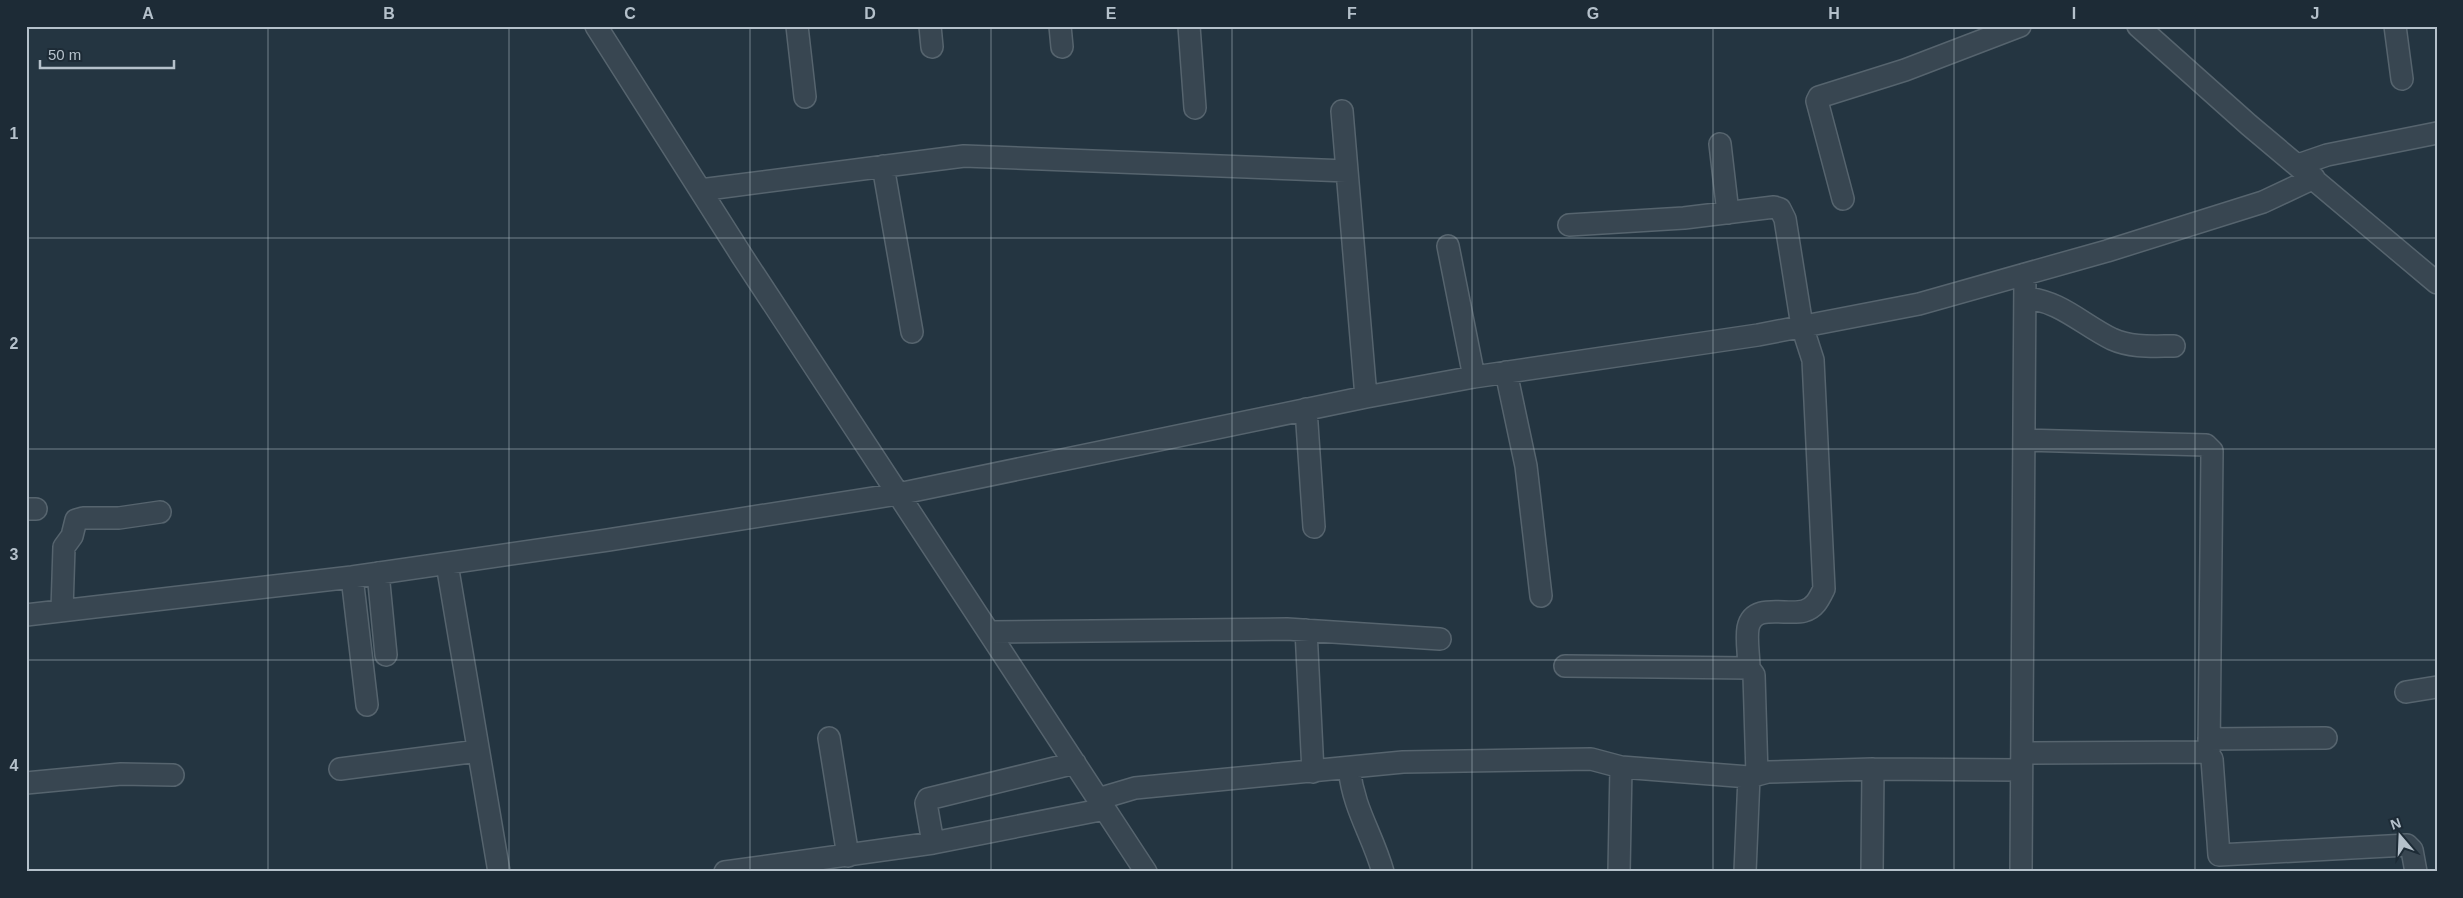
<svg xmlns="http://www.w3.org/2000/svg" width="2463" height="898" font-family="Arial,sans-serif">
	<rect width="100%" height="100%" fill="#243541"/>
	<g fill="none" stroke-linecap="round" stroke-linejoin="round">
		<!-- minor casing -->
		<g stroke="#56646e" stroke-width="24">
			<path id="minor" d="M596,26L742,256L1146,872
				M797,26L805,97
				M930,26L932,47
				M1060,26L1062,47
				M1189,26L1195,108
				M2138,26L2249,125L2437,283
				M2395,26L2402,79
				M1342,111L1366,397
				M1720,144L1728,213
				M2298,165L2327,155L2437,133
				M883,166L912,332
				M700,190L964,156L1347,171
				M1843,199L1817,101L1819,97L1905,70L2020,26
				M1569,225L1684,218L1774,207L1780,209L1785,219L1802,326L1813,360L1824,589C1819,599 1815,608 1804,611C1787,616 1753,602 1748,628C1746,640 1749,656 1749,668
				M1448,246L1474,377
				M2025,298C2059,300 2083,325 2112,339C2132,348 2153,346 2174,346
				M1506,372L1526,466L1541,596
				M1306,409L1314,527
				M2024,440L2206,445L2212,451L2209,754
				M26,509H36
				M447,564L499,872
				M378,573L386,655
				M352,577L367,705
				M62,610L64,547L72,536L76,520L83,518H119L160,512
				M26,615L352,577L608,540L898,494L1366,397L1474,377L1758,335L1919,304L2107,251L2263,202L2314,178
				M1306,630L1313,772
				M989,632L1287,629L1440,639
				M1565,666L1749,668L1754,675L1757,775
				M2406,692L2437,687
				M829,738L848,856
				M2209,739L2326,738
				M2022,753L2206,752L2212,759L2219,855L2407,845L2412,850L2416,872
				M1349,768C1354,811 1372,833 1383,872
				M340,769L478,751
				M26,783L121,774L173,775
				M1098,799L1135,788L1403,762L1591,759L1621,767L1749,777L1768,772L1873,769L2021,770
				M933,843L926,803L928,799L1075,763
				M725,872L933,843L1105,809
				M1619,872L1621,767
				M1745,872L1749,777
				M1872,872L1873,769
				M2021,872L2025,274"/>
		</g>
		<!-- minor -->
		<use href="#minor" stroke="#384651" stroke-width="21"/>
	</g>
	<!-- grid -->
	<path fill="none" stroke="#b5c1cb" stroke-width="1" stroke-opacity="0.55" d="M268,26V872M509,26V872M750,26V872M991,26V872M1232,26V872M1472,26V872M1713,26V872M1954,26V872M2195,26V872M26,238H2437M26,449H2437M26,660H2437"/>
	<!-- border -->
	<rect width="2463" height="898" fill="none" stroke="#1d2b36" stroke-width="55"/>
	<!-- north arrow -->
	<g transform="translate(2400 836) rotate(341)" stroke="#1d2b36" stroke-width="4" paint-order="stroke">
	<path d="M0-4L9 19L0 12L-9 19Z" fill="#b5c1cb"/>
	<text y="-8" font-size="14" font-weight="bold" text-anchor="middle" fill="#b5c1cb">N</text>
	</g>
	<!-- scale -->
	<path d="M40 60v8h134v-8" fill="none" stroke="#b5c1cb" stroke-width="2.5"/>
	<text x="48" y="60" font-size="15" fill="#b5c1cb" stroke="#1d2b36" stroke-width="4" paint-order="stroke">50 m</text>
	<rect x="28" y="28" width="2408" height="842" fill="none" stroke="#b5c1cb" stroke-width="2"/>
	<g font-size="16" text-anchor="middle" font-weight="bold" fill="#b5c1cb">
		<text x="148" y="19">A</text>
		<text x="389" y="19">B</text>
		<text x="630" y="19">C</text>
		<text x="870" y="19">D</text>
		<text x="1111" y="19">E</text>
		<text x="1352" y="19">F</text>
		<text x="1593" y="19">G</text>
		<text x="1834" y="19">H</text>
		<text x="2074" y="19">I</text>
		<text x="2315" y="19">J</text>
		<text x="14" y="139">1</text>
		<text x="14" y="349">2</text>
		<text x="14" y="560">3</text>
		<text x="14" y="771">4</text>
	</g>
</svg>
